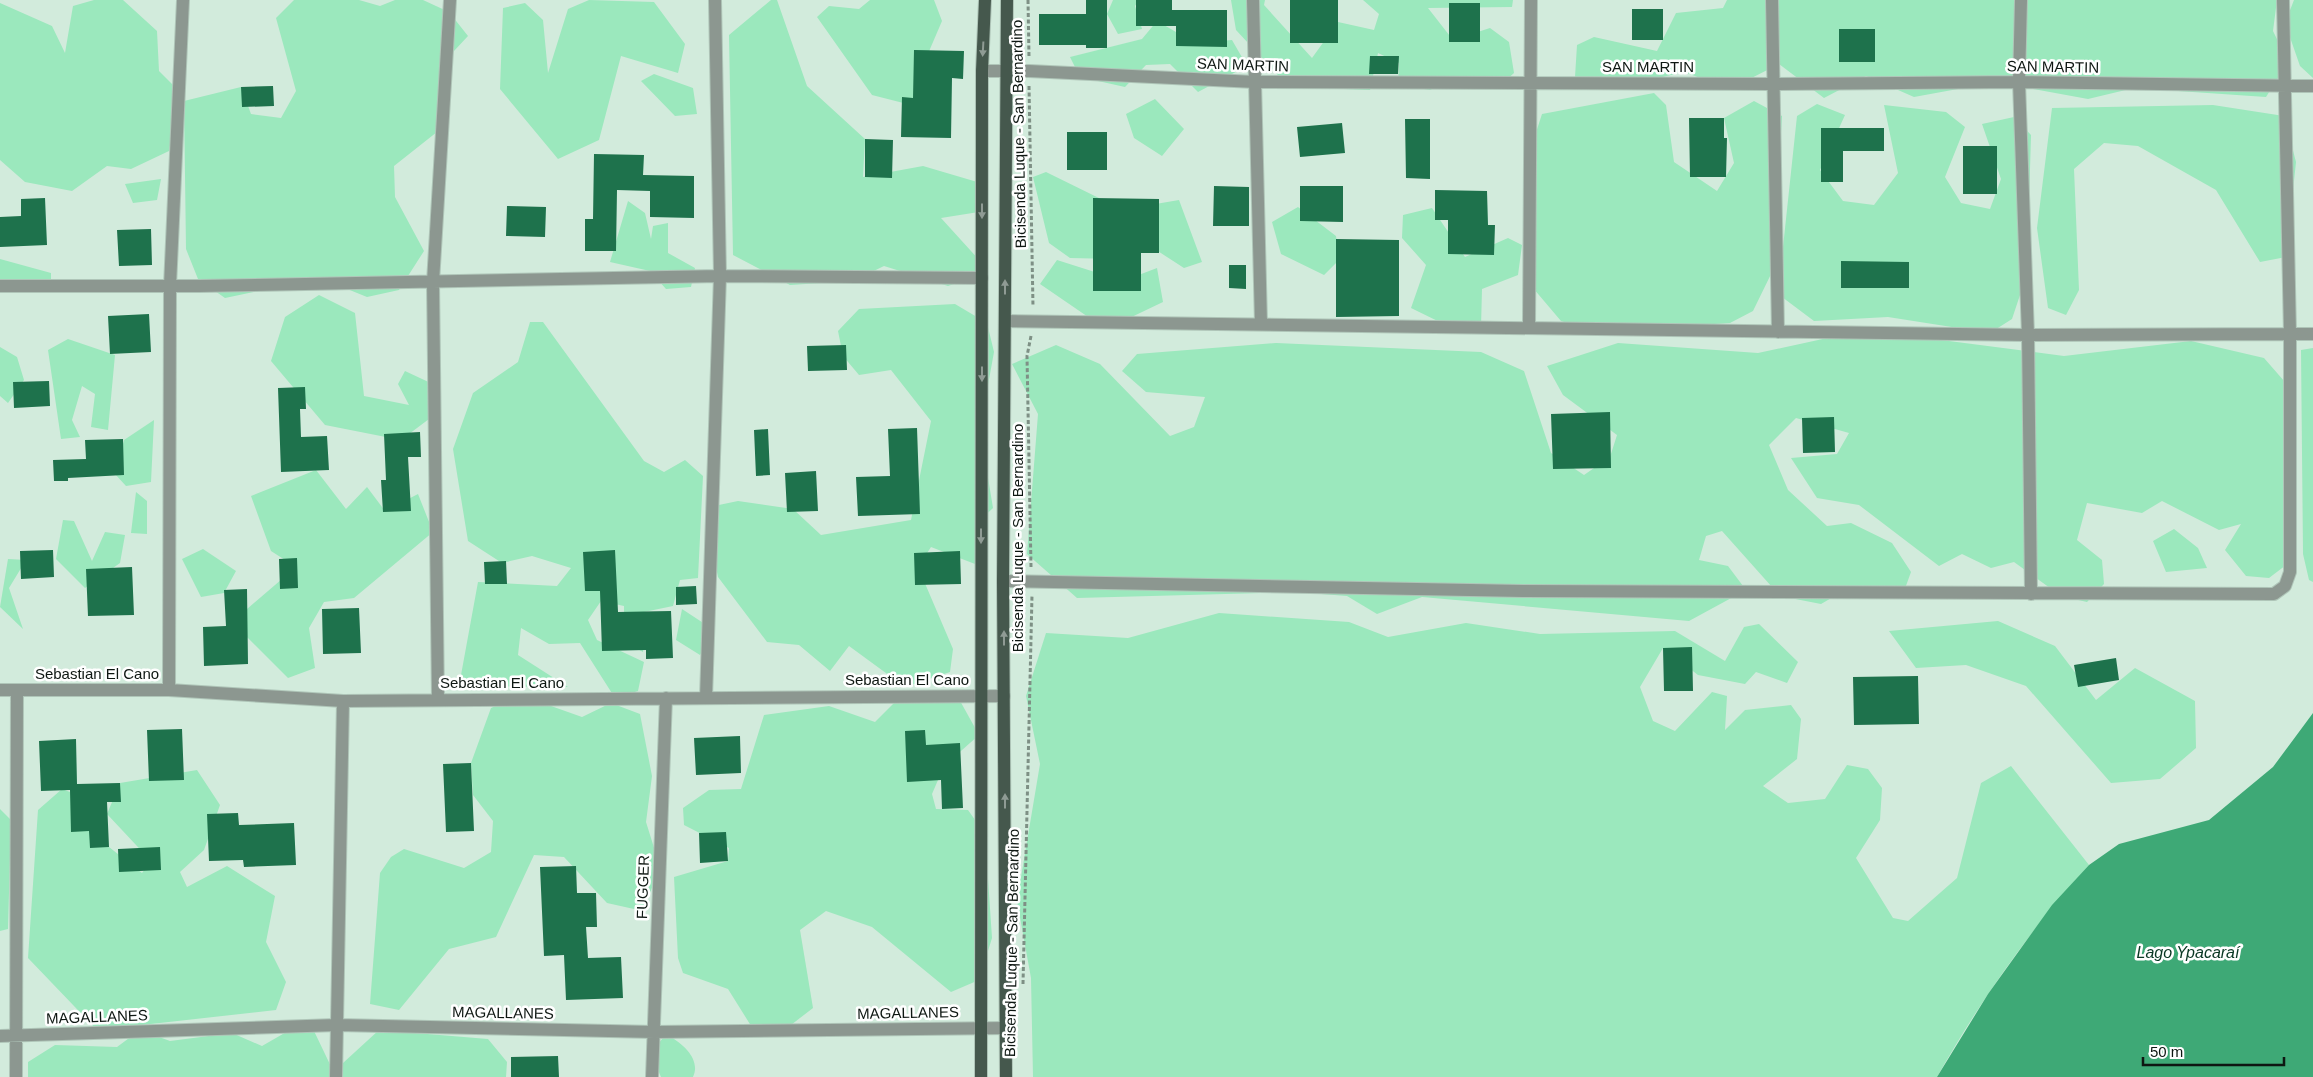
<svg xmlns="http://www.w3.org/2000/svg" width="2313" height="1077" font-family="Arial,sans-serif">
	<rect width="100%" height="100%" fill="#d2ebdc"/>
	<!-- green -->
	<path fill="#9be8bd" d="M94,0H123L157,31L159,71L180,92L169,151L131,169L107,166L72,191L25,182L0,160V3L52,26L65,53L73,6Z
		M294,0H359L380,6L395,0H423L449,12L468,36L440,66L442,128L394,166L395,197L424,251L399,290L367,297L320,278L225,298L198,279L186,249L184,101L241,87L251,114L281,118L296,91L276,18Z
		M589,0L654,2L685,44L678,73L621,56L599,140L558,159L500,89L503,8L525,3L543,20L548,73L568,9Z
		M771,0H777L807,86L865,139L863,177L923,166L984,184L985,211L941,218L981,262L977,276L948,286L884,266L853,281L790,285L733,255L729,35Z
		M870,0H934L942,21L924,63L919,107L872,95L817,17L829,6L859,9Z
		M1113,0H1139L1135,6L1142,29L1118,34L1107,14Z
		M1231,0H1265L1264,5L1312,58L1338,22L1374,30L1379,14L1363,0H1513L1512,7L1428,8L1453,40L1490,28L1509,42L1514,73L1496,89L1458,76L1430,90L1398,85L1399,63L1378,53L1370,90L1289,87L1236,30Z
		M1727,0H2277L2273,31L2288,62L2266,97L2134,88L2088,99L1996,82L1914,97L1866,76L1824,98L1779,64L1730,89L1684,72L1615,88L1575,77L1577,45L1594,37L1657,51L1676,13L1723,8Z
		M2294,0H2313V78L2300,66L2285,23Z
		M1157,21L1195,43L1232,40L1247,66L1198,92L1170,64L1146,65L1125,87L1080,77L1070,57L1142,39Z
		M654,74L693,88L697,114L675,116L641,81Z
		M1654,93L1666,105L1674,162L1717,191L1734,163L1724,118L1754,101L1782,116L1773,270L1753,311L1730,323L1594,332L1561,321L1533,288L1529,154L1542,114Z
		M1155,99L1184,129L1162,156L1134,138L1126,114Z
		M1817,104L1845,115L1820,170L1843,201L1874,205L1898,173L1884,105L1946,112L1965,127L1945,177L1961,203L1990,209L2001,179L1982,124L2014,117L2031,135L2027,274L2012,319L1990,333L1888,317L1814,321L1778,294L1797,116Z
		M2213,105L2284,116L2296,162L2286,257L2260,262L2216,190L2138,146L2104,143L2074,169L2079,290L2066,315L2048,308L2037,228L2052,108Z
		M1046,172L1105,201L1114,259L1070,258L1049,243L1033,177Z
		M161,179L157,200L133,203L125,184Z
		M1179,200L1202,262L1184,268L1150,246L1144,206Z
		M628,201L645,213L651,239L653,226L668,223V253L695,268L691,287L666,289L650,271L610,262Z
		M1298,207L1336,236L1339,260L1324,275L1281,254L1272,222Z
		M1432,208L1465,257L1508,238L1522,245L1518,275L1482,289L1481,327L1456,330L1411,308L1426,265L1402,238L1403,215Z
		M0,259L51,273V289L0,281Z
		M1057,260L1123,281L1157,268L1163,302L1119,323L1094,321L1040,284Z
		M319,295L355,313L364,396L409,405L398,384L405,371L437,386L433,416L401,440L325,425L271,361L285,317Z
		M955,304L987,323L994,352L980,429L993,508L976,524L975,564L931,547L918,567L953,649L950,672L905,687L849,646L830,671L799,645L767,642L718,577L707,521L714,506L738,501L793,509L821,535L911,520L931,421L891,370L859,375L843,356L838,331L859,309Z
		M530,322H543L644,461L664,472L685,460L703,476L698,578L680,580L673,606L644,612L643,652L624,642V606L601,601L588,620L597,640L644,662L638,691L615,698L580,643L549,644L521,628L518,655L568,687L459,686L478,582L557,586L571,568L532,556L502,563L468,541L453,449L473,393L518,362Z
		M1864,330L2064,356L2191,341L2264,358L2291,389L2294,559L2269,578L2246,576L2225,550L2241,524L2219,530L2162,501L2142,513L2087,503L2077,540L2102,560L2104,584L2087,602L2061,596L2014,562L1991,568L1962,554L1939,566L1859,505L1817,498L1791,458L1837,454L1849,433L1796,418L1769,445L1788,490L1827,526L1851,523L1892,543L1911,572L1903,594L1847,589L1821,604L1780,596L1722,531L1706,536L1699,560L1728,566L1746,590L1689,621L1422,597L1377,614L1347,596L1295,592L1077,598L1027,554L1038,414L1012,364L1056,345L1100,364L1170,436L1194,427L1205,397L1146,392L1122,371L1137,354L1276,343L1481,352L1524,371L1551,453L1584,475L1610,457L1617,435L1563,395L1547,366L1618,343L1758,353Z
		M68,339L115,355L108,430L91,427L95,394L82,386L72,420L80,437L61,439L48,350Z
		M0,347L17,357L24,380L8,403L0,396Z
		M2313,348V582L2309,580L2303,554L2301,350Z
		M154,420L151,482L126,486L115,474L124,440Z
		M316,470L346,509L367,487L385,511L418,494L433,532L354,598L324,602L309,628L315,668L288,678L242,632L247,609L296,567L271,551L251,496Z
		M136,492L147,501V534L131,533Z
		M63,520L74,521L92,561L105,532L125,535L120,563L85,588L56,559Z
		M2174,529L2198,548L2207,568L2166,572L2153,541Z
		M203,549L236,571L224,593L201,597L182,559Z
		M8,559L26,560L9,588L23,629L0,607Z
		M682,609L714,630L700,655L676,640Z
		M1219,613L1349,622L1388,637L1466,623L1540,634L1675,631L1725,661L1744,627L1759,624L1798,662L1787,683L1756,672L1745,684L1698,675L1663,648L1640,687L1653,721L1675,731L1712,692L1727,696L1725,730L1745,710L1791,705L1801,719L1797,759L1763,786L1788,803L1825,799L1847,765L1868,769L1882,788L1880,820L1856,858L1893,918L1908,921L1957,878L1981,783L2011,766L2089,865C2030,929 1980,1001 1937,1077H1033L1031,978L1017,901L1040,764L1026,696L1046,633L1128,638Z
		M1998,621L2055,646L2096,700L2135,668L2195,701L2196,748L2160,779L2111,783L2026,686L1966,665L1916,668L1889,631Z
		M520,695L582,717L611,703L640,714L652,776L646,822L660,867L643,911L607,903L564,857L534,855L496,937L449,949L399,1010L370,1004L380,873L391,857L404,849L464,868L491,852L493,821L473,795L471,763L491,708Z
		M898,699H959L979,735L944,766L932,794L936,809L968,810L985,834L992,938L979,980L951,992L872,927L826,911L800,930L813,1008L787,1028L753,1029L728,989L683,973L678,958L674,877L728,861L729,848L684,825L683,808L709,790L741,789L764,715L829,706L875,722Z
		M197,770L220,805L204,850L180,872L187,887L227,866L275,896L266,942L286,982L276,1010L97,1030L28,958L38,810L62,789L78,795L109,847L142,873L151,861L107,814L120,783Z
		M0,809L11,820L8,929L0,931Z
		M302,1023L314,1031L336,1077H28V1062L55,1045L117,1047L140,1030L170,1041L232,1033L262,1046Z
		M379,1030L488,1039L507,1062L506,1077H342L343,1063Z
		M671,1037C684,1045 701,1060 693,1077H661L658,1070V1044L663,1038Z"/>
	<!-- water -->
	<path fill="#3ea976" d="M2313,713V1077H1937L1988,994L2052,905L2089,865L2119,844L2209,820L2273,767Z"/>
	<!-- building -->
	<path fill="#1e724c" d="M1086,0H1107V48H1086V45H1039V14H1086Z
		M1136,0H1172V10H1227V47L1176,46V26H1136Z
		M1290,0H1338V43H1290Z
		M1449,3H1480V42H1449Z
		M1632,9H1663V40H1632Z
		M1839,29H1875V62H1839Z
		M914,50L964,51L963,79L952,78L951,138L901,137L902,97L913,98Z
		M1370,56H1399L1398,74H1369Z
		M273,86L274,106L242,107L241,87Z
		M1689,118H1724V138H1727L1726,177H1690Z
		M1405,119H1430V179L1406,178Z
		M1342,123L1345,153L1300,157L1297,127Z
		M1821,128H1884V151H1843V182H1821Z
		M1067,132H1107V170H1067Z
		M865,139L893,140L892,178L865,177Z
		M1963,146H1997V194H1963Z
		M594,154L644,155L643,175L694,176V218L650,217V191L617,190L616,251H585V219H593Z
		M1214,186L1249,187V226H1213Z
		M1300,186H1343V222L1300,221Z
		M1435,190L1487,191L1488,225H1495L1494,255L1448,254V220H1435Z
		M45,198L47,245L0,247V217L21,216V199Z
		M1093,198L1159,199V253H1141V291H1093Z
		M507,206L546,207L545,237L506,236Z
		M151,229L152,265L119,266L117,230Z
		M1336,239L1399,240V316L1336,317Z
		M1841,261L1909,262V288H1841Z
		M1229,265H1246V289L1229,288Z
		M149,314L151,352L110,354L108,316Z
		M846,345L847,370L808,371L807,346Z
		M49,381L50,406L14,408L13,382Z
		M305,387L306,409H300L301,437L327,436L329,470L281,472L278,388Z
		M1610,412L1611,468L1553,469L1551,414Z
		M1834,417L1835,452L1803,453L1802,418Z
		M917,428L920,514L858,516L856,477L890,476L888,429Z
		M768,429L770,475L756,476L754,430Z
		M420,432L421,457H408L411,511L383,512L381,480H386L384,434Z
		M123,439L124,475L68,478V481H54L53,460L86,459L85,440Z
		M816,471L818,511L787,512L785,473Z
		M53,550L54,577L21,579L20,551Z
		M615,550L618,612L671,611L673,658L646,659V650L602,651L600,591H585L583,552Z
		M960,551L961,584L915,585L914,553Z
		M297,558L298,588L280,589L279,559Z
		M506,561L507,584H485L484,562Z
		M132,567L134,615L88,616L86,569Z
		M696,586L697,604L676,605V587Z
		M247,589L248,664L204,666L203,627L226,626L224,590Z
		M359,608L361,653L323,654L322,609Z
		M1692,647L1693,691H1664L1663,648Z
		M2116,658L2119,680L2078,687L2074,665Z
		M1918,676L1919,724L1854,725L1853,677Z
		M182,729L184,780L149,781L147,730Z
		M925,730L926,745L960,743L963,808L942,809L941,780L907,782L905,731Z
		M740,736L741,773L696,775L694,738Z
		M76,739L77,784L120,783L121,802H107L109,847L90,848L89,831L71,832L70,790L41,791L39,741Z
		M471,763L474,831L446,832L443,764Z
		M238,813L239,825L294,823L296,865L244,867L243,860L209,861L207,814Z
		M726,832L728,861L700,863L699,833Z
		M160,847L161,870L119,872L118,849Z
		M576,866L577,893H596L597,927H586L588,958L621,957L623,998L566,1000L564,955L544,956L540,867Z
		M558,1056L559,1077H511V1057Z"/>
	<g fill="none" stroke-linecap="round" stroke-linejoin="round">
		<!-- street casing -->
		<g stroke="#afc5b8" stroke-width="14">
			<path id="street" d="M1253,0L1261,324
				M1772,0L1778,332
				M2021,0L2019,82L2028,335L2031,594
				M982,71H1029L1255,82L1773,84L2019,82L2313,86
				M0,286H199L720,276L982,278
				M1005,321L2028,335L2313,334
				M1529,328L1531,0
				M1003,581L1523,591L2274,594L2285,586L2290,572V334L2283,0
				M0,690H169L343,701L1004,696
				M169,690L170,286L183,0
				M706,698L720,276L715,0
				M438,700L433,282L450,0
				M0,1036L337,1025L654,1032L1006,1028
				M16,1077L17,690
				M336,1077L343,701
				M652,1077L666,698"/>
		</g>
		<!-- primary casing -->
		<g stroke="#afc5b8" stroke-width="14">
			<path id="primary" d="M981,1077L982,71L985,0
				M1006,1077L1003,581L1007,0"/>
		</g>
		<!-- path -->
		<path stroke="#7e9085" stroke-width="3" stroke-dasharray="4 2.5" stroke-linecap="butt" d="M1028,0L1029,57
			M1029,86L1033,307
			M1031,336L1027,356L1031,567
			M1023,984L1032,595"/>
		<!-- street -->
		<use href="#street" stroke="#8c9790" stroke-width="12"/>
		<!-- primary -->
		<use href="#primary" stroke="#45584d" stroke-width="12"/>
	</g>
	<!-- one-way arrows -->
	<defs><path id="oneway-solid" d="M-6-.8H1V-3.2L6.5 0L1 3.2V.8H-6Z" transform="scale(1.25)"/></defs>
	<g fill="#8f9b94">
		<use href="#oneway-solid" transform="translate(983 49) rotate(93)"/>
		<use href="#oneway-solid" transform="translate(982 211) rotate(90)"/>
		<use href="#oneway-solid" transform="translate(1005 287) rotate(-90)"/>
		<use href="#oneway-solid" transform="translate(982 374) rotate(90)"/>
		<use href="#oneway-solid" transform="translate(981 536) rotate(90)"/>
		<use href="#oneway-solid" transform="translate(1004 638) rotate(-90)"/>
		<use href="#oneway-solid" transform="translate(1005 801) rotate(-90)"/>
	</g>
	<g text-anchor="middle" stroke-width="5" stroke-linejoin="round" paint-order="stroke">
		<!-- street labels -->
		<g font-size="15" fill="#0e1712" stroke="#fff">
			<text transform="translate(1243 65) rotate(2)" y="5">SAN MARTIN</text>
			<text x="1648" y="72">SAN MARTIN</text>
			<text transform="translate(2053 67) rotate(1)" y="5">SAN MARTIN</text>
			<text transform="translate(1019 134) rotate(-91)" y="5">Bicisenda Luque - San Bernardino</text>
			<text transform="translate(1018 538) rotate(-90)" y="5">Bicisenda Luque - San Bernardino</text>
			<text x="97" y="679">Sebastian El Cano</text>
			<text x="907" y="685">Sebastian El Cano</text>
			<text x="502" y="688">Sebastian El Cano</text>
			<text transform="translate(643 887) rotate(-88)" y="5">FUGGER</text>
			<text transform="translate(1012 943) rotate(-89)" y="5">Bicisenda Luque - San Bernardino</text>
			<text transform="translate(503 1013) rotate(1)" y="5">MAGALLANES</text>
			<text transform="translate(908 1013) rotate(-1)" y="5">MAGALLANES</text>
			<text transform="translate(97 1017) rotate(-2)" y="5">MAGALLANES</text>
		</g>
		<!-- water labels -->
		<g font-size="16" font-style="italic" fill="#0a3824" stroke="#fff">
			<text x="2188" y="958">Lago Ypacaraí</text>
		</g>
	</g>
	<!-- scale -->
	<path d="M2143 1057v8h141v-8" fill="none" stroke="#0e1712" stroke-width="2.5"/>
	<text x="2150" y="1057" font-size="15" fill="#0e1712" stroke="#ffffff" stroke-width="4" paint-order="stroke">50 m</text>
</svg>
